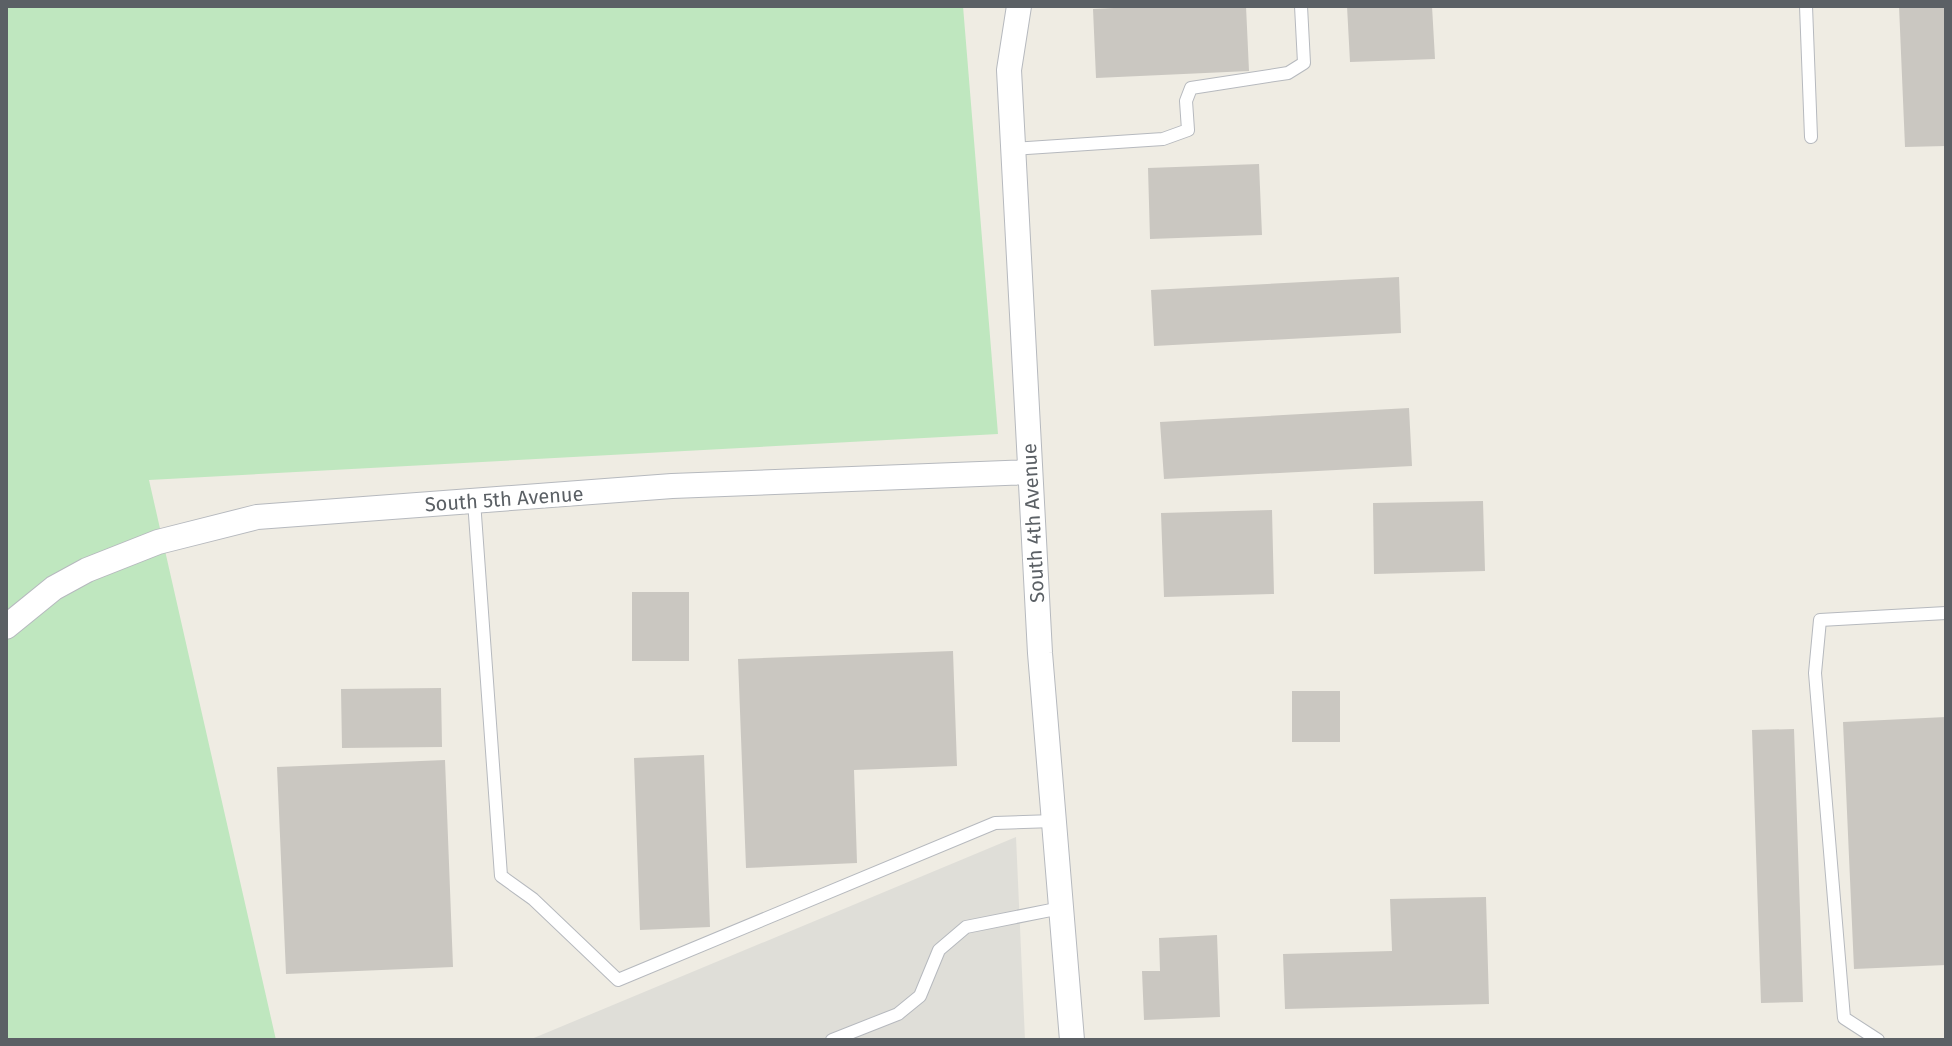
<svg xmlns="http://www.w3.org/2000/svg" width="1952" height="1046" font-family="'Fira Sans',sans-serif">
	<rect width="100%" height="100%" fill="#efece3"/>
	<!-- industrial -->
	<path fill="#dfded8" d="M1016,837L1025,1040H529Z"/>
	<!-- green -->
	<path fill="#bfe7bf" d="M6,6H963L998,434L149,480L276,1040H6Z"/>
	<!-- building -->
	<path fill="#cac7c1" d="M1155,6H1246L1249,71L1096,78L1093,9Z
		M1347,6H1432L1435,59L1350,62Z
		M1899,6H1946V146L1905,147Z
		M1259,164L1262,235L1150,239L1148,168Z
		M1399,277L1401,333L1154,346L1151,290Z
		M1409,408L1412,466L1164,479L1160,422Z
		M1483,501L1485,571L1374,574L1373,503Z
		M1272,510L1274,594L1164,597L1161,513Z
		M632,592H689V661H632Z
		M953,651L957,766L854,770L857,863L746,868L738,659Z
		M441,688L442,747L342,748L341,689Z
		M1292,691H1340V742H1292Z
		M1946,717V965L1854,969L1843,722Z
		M1794,729L1803,1002L1761,1003L1752,730Z
		M704,755L710,927L640,930L634,758Z
		M445,760L453,967L286,974L277,767Z
		M1486,897L1489,1004L1285,1009L1283,954L1392,951L1390,899Z
		M1217,935L1220,1017L1144,1020L1142,971H1160L1159,938Z"/>
	<g fill="none" stroke-linecap="round" stroke-linejoin="round">
		<!-- service casing -->
		<g stroke="#b6b9be" stroke-width="14">
			<path id="service" d="M1806,6L1811,137
				M1013,149L1163,139L1188,130L1186,101L1191,88L1288,73L1304,63L1301,6
				M474,501L501,876L533,899L618,980L995,823L1054,821
				M832,1040L898,1014L920,996L939,950L966,927L1061,908
				M1878,1040L1844,1018L1815,673L1820,620L1946,613"/>
		</g>
		<!-- minor casing -->
		<g stroke="#b6b9be" stroke-width="26">
			<path id="minor" d="M1019,6L1009,70L1040,653L1072,1040
				M6,627L54,588L87,570L158,542L257,517L672,486L1030,472"/>
		</g>
		<!-- service -->
		<use href="#service" stroke="#fff" stroke-width="12"/>
		<!-- minor -->
		<use href="#minor" stroke="#fff" stroke-width="24"/>
	</g>
	<g text-anchor="middle" stroke-width="8" stroke-linejoin="round" paint-order="stroke">
		<!-- street labels -->
		<g font-size="20" fill="#5b6065" stroke="#fff">
			<text transform="translate(504 499) rotate(-4)" y="7">South 5th Avenue</text>
			<text transform="translate(1033 523) rotate(-93)" y="7">South 4th Avenue</text>
		</g>
	</g>
	<!-- border -->
	<rect width="1952" height="1046" fill="none" stroke="#5b6065" stroke-width="16"/>
</svg>
